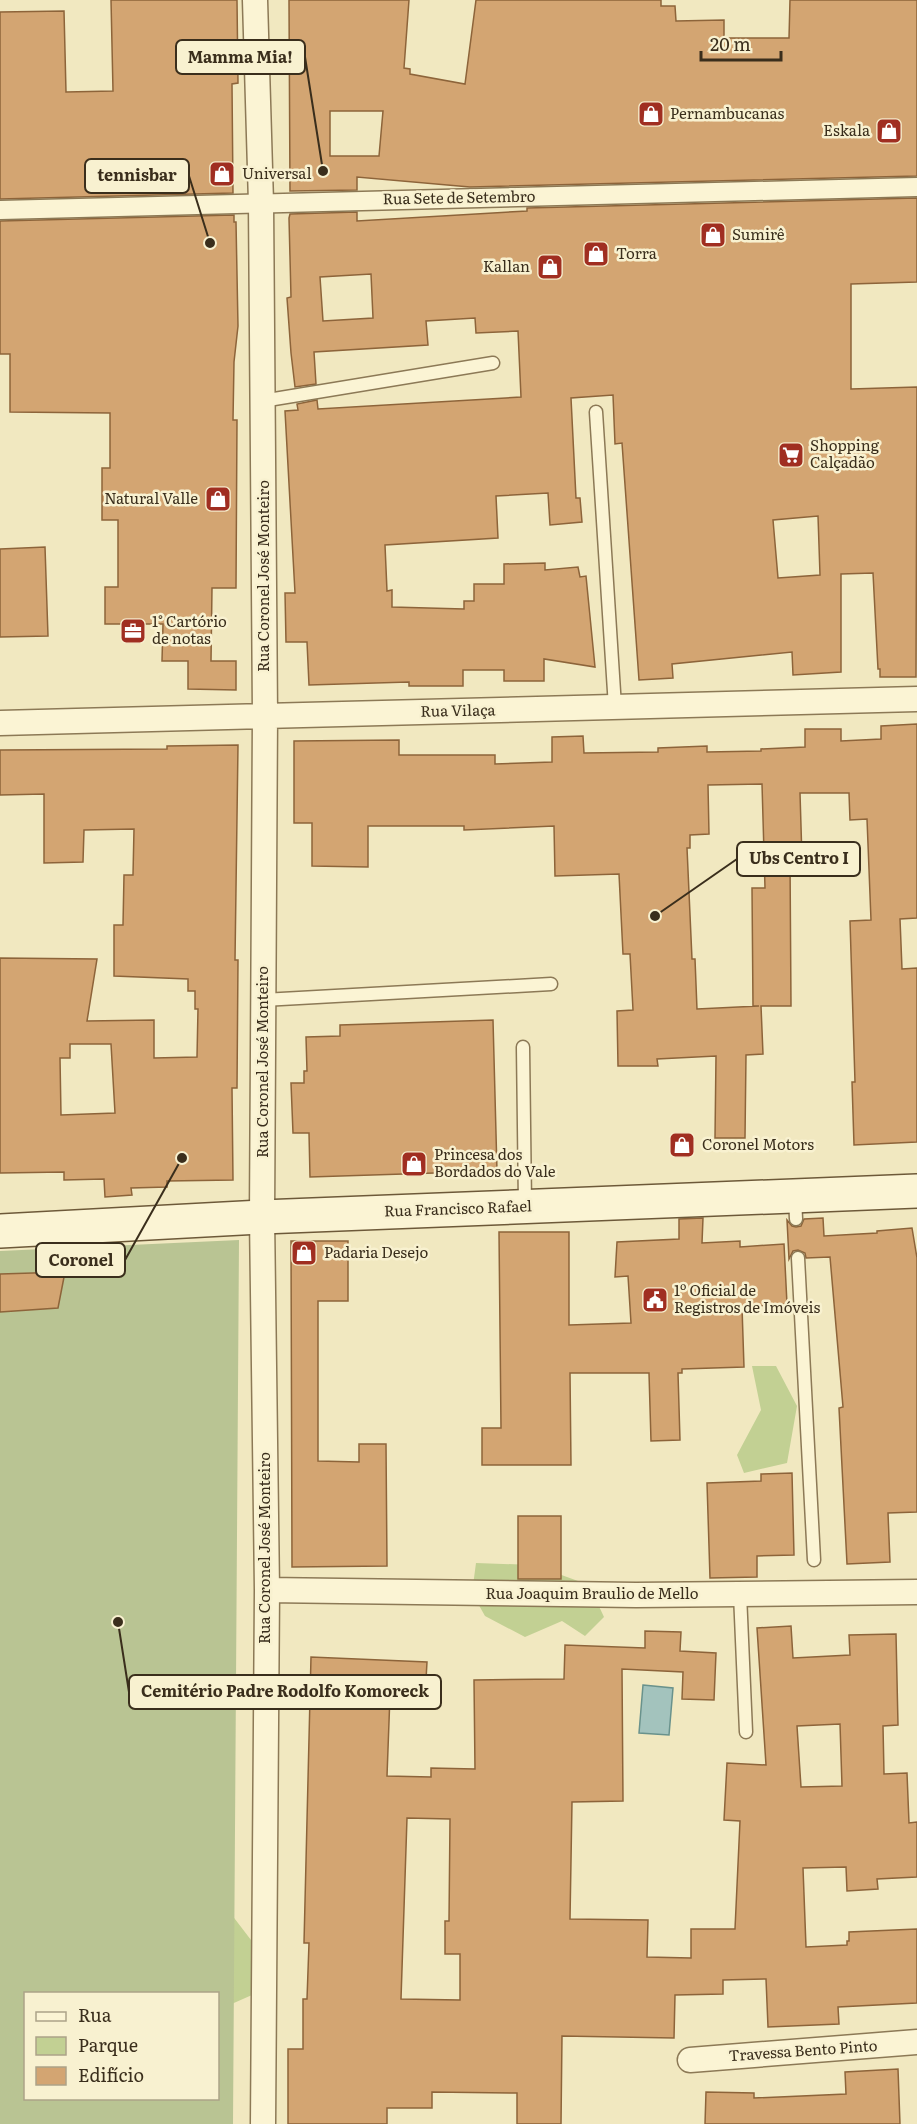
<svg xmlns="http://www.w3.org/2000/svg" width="917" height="2124" font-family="Literata,serif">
	<rect width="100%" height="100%" fill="#f1e8c0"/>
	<!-- green -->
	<path fill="#c2d093" d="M752,1366H776L797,1406L787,1463L744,1473L737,1455L761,1410Z
		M476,1563L534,1565L589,1585L604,1617L585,1636L562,1621L525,1637L485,1616L472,1593Z
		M212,1889L251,1940L252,1995L218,2010Z"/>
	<!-- cemetery -->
	<path fill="#b9c493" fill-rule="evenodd" d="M239,1240L233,2124H0V1251ZM26,1994H218V2098H26Z"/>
	<!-- water -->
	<path fill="#a3c3bd" stroke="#69928c" stroke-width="1.5" d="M643,1685L673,1688L669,1735L639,1733Z"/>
	<!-- building -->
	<path fill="#d3a572" stroke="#8d643a" stroke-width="1.5" fill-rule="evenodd" d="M111,0H237L238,83L232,84L233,193L0,199V12L64,11L66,92L113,91Z
		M289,0H409L404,68L410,69V74L465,84L476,0H661V6H675L676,21L724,20V38H789L790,0H917V176L470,187L357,177V190L290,191ZM330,111H383L379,156H330Z
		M917,198V282L851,284V389L917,387L916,677H880V669H878L873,573L841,574V672L793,675L792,652L672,664L673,678L639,680L622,443L615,444L613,395L571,398L576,498H580L582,522L550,525L548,493L496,496L498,538L385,545L387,591L392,590V607L464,609V601H474V584H504V564L545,563V570L578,567L580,577L586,576L595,667L544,659V681H504V670H463V686H409V682L309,685L307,642H286L285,593H295L285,411L298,410L297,404L317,400L318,409L521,397L518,331L476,333L475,318L426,321L428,345L314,352L316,384L295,387L291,353L287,298L291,297L289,218L290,214L357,212V221L527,211V208ZM371,274L373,318L323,321L320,277ZM818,516L820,575L778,578L773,520Z
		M234,215V222H236L238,326L234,362L233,420H237L236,588H212L211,661H236V690L188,689V661H162L163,624H105V587H118V520H102V468H110V413L10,412V354H0V221Z
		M45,547L48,636L0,637V549Z
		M917,724V918L900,919L902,969L917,968V1142L854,1145L852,1082H855L850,921L871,920L867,819L850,820L849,793H800L802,859H790L791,1006H761L763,1054L746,1055L745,1138H715L716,1056L657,1059L658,1066H618L617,1011L633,1010L630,954H623L619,874L555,876L554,826L464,830V826H368V867L312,866V823H294V741L399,740V755H495V764L552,762V737L583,736L584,753L658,752V748L707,746V752L761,751V749L805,747V729H841V741L881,739V726ZM762,784L765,888H752L753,1006H759L697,1009L695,959H692L687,848H690V835L709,834L708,785Z
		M238,745L235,960H238L237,1088H232L233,1180L167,1181V1187L131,1188L132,1195L105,1197L104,1179L64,1180V1172L0,1173V958L97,959L87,1021L154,1020V1058L197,1057L198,1009H195V991H188V979L114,976V925H123L124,875H133L134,829L84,830L83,862L44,863V794L0,795V750L167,749V746ZM70,1044H111L115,1113L61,1115L60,1058H70Z
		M493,1020L497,1171L310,1177L309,1133H293L291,1083H304V1071H307L306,1037L340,1036V1025Z
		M703,1218L702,1243L740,1241V1247L784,1244L787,1304L742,1307L744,1367L682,1369V1373H678L680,1440L651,1441L649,1373H570L571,1465H482V1428H501L499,1232H569V1325L631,1323L628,1276L615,1277L617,1242L679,1239V1219Z
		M823,1218L824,1236L877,1233V1231L912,1228L917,1258V1512L888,1513L890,1562L847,1564L839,1408L843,1407L830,1257L806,1258L805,1253L798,1250L793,1251L789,1259L787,1220L792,1226L796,1227L801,1226L804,1219Z
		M291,1241H348V1301H318V1461L359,1462V1444H386L387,1566L292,1567Z
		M65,1272L58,1308L0,1312V1274Z
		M792,1473L794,1555L757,1556V1577L710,1578L707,1483L761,1481V1474Z
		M518,1516H561V1579H518Z
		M791,1626L793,1658L850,1655L849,1635L896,1634L898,1725L883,1726L884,1774L907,1773L909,1823L917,1822V1877L877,1879L878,1889L847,1891L846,1867L803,1868L806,1947L847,1945V1941H849V1932L917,1929V2003L838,2007L839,2024L768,2027L766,1979L723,1980V1994L675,1995L674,2038L562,2036L561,2124H517V2093L432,2092V2108H387V2124H288V2049H303V1999H307L309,1943H304L311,1657L427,1662L425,1697L390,1695L387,1776L431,1777V1768L475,1769L474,1680L564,1679L565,1645L645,1648V1631L681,1632L680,1651L716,1653L714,1700L682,1699L683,1672L622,1669L623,1801L572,1802L570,1919L648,1920L647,1957L691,1958V1929H735L740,1821L724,1820L727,1763L766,1765L757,1628ZM840,1724L842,1786L801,1787L797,1726ZM407,1818L450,1819L449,1921H445V1954H460V2000L401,1999Z
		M898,2069L900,2124H705L706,2092L754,2093V2098L846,2094L845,2072Z"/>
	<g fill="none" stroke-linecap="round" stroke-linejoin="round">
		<!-- service casing -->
		<g stroke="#8c7956" stroke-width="15">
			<path id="service" d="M262,401L493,363
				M596,412L615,707
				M263,1000L551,984
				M523,1047L525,1205
				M795,1197L796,1219
				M798,1258L814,1560
				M740,1594L746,1732"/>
		</g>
		<!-- pedestrian casing -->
		<g stroke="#8c7956" stroke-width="21">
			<path id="pedestrian" d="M0,210L917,187"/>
		</g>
		<!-- minor casing -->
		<g stroke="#8c7956" stroke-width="27">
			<path id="minor" d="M255,0L261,203L265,715L262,1217L267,1590L263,2124
				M0,723L917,699
				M267,1590L636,1595L917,1592
				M690,2060L917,2042"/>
		</g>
		<!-- secondary casing -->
		<g stroke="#6d5939" stroke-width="36">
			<path id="secondary" d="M0,1231L262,1217L917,1191"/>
		</g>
		<!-- service -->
		<use href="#service" stroke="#fbf4d4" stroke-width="12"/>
		<!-- pedestrian -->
		<use href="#pedestrian" stroke="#fbf4d4" stroke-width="18"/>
		<!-- minor -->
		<use href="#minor" stroke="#fbf4d4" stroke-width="24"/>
		<!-- secondary -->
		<use href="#secondary" stroke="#fbf4d4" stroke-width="33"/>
	</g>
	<!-- icons -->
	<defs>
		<g id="shop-square" transform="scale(1.35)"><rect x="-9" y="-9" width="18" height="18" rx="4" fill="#a02e21" stroke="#f8f1d0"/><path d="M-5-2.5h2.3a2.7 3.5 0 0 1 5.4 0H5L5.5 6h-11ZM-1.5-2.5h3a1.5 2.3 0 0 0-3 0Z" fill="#fff"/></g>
		<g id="supermarket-square" transform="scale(1.35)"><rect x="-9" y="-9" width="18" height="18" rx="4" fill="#a02e21" stroke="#f8f1d0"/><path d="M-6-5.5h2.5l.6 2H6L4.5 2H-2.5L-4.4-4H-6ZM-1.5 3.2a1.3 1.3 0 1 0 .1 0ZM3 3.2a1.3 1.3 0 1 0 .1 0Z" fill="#fff"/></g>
		<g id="office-square" transform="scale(1.35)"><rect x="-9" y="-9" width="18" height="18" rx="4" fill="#a02e21" stroke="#f8f1d0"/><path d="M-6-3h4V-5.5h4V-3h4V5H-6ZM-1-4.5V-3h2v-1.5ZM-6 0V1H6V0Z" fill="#fff"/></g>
		<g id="civic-square" transform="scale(1.35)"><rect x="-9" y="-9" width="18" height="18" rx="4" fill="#a02e21" stroke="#f8f1d0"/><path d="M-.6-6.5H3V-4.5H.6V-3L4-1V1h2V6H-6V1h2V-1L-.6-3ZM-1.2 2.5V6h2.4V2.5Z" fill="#fff"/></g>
	</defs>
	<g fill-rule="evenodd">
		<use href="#shop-square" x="651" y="114"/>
		<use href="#shop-square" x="889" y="131"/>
		<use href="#shop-square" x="222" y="174"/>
		<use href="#shop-square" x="713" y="235"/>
		<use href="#shop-square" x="596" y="254"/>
		<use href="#shop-square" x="550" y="267"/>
		<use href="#supermarket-square" x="791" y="455"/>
		<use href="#shop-square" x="218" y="499"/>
		<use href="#office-square" x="133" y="631"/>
		<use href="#shop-square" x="682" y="1145"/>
		<use href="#shop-square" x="414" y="1164"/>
		<use href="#shop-square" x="304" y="1253"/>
		<use href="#civic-square" x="655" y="1300"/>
	</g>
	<g text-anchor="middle" stroke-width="5" stroke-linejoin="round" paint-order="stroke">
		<!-- poi labels -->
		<g font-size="15" fill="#3a2e1c" stroke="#f8f1d0" text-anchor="start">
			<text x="670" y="119">Pernambucanas</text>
			<text x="870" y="136" text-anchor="end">Eskala</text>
			<text x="242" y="179">Universal</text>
			<text x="732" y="240">Sumirê</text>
			<text x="616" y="259">Torra</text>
			<text x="530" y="272" text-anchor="end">Kallan</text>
			<text x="810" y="451">Shopping<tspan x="810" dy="17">Calçadão</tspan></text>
			<text x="198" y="504" text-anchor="end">Natural Valle</text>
			<text x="152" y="627">1° Cartório<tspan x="152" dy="17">de notas</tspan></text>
			<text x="702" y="1150">Coronel Motors</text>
			<text x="434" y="1160">Princesa dos<tspan x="434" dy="17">Bordados do Vale</tspan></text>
			<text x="324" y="1258">Padaria Desejo</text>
			<text x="674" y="1296">1º Oficial de<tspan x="674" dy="17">Registros de Imóveis</tspan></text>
		</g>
		<!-- street labels -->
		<g font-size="15" fill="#3a2e1c" stroke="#f8f1d0">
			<text transform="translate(459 198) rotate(-1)" y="5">Rua Sete de Setembro</text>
			<text transform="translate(264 576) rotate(-90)" y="5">Rua Coronel José Monteiro</text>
			<text transform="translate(458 711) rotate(-1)" y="5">Rua Vilaça</text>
			<text transform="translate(263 1062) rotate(-90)" y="5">Rua Coronel José Monteiro</text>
			<text transform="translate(458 1209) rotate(-2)" y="5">Rua Francisco Rafael</text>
			<text transform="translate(265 1548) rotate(-90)" y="5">Rua Coronel José Monteiro</text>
			<text x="592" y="1599">Rua Joaquim Braulio de Mello</text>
			<text transform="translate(803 2051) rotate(-4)" y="5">Travessa Bento Pinto</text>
		</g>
	</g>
	<!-- callouts -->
	<path fill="none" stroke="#3a2e1c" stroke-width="2" d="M323 171L305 57M210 243L189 176M655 916L737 859M182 1158L125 1260M118 1622L129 1692"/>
	<g fill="#3a2e1c" stroke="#f8f1d0" stroke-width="2">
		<circle cx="323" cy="171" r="6"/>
		<circle cx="210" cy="243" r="6"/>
		<circle cx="655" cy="916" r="6"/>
		<circle cx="182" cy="1158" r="6"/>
		<circle cx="118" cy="1622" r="6"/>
	</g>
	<g fill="#f8f1d0" stroke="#3a2e1c" stroke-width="2">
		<rect x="176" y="40" width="129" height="34" rx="6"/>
		<rect x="85" y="159" width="104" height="34" rx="6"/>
		<rect x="737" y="842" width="123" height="34" rx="6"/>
		<rect x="36" y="1243" width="89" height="34" rx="6"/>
		<rect x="129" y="1675" width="312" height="34" rx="6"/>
	</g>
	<g font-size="16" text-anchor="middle" font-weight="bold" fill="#3a2e1c">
		<text x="240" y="63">Mamma Mia!</text>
		<text x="137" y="181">tennisbar</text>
		<text x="799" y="864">Ubs Centro I</text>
		<text x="81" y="1266">Coronel</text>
		<text x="285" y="1697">Cemitério Padre Rodolfo Komoreck</text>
	</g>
	<!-- legend -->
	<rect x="24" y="1992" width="195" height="108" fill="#f8f1d0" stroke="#aca388" stroke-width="1.5"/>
	<rect x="36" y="2012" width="30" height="9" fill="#fbf4d4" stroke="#aca388" stroke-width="1.5"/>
	<text x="78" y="2022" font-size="18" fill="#3a2e1c">Rua</text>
	<rect x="36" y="2037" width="30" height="18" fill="#c2d093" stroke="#aca388" stroke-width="1.5"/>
	<text x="78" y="2052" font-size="18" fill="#3a2e1c">Parque</text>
	<rect x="36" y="2067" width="30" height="18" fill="#d3a572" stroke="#aca388" stroke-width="1.5"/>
	<text x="78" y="2082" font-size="18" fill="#3a2e1c">Edifício</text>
	<!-- scale -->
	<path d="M701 51v9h80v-9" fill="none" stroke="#3a2e1c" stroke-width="3"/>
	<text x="710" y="51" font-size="18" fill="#3a2e1c" stroke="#f8f1d0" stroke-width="4.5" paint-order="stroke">20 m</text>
</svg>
